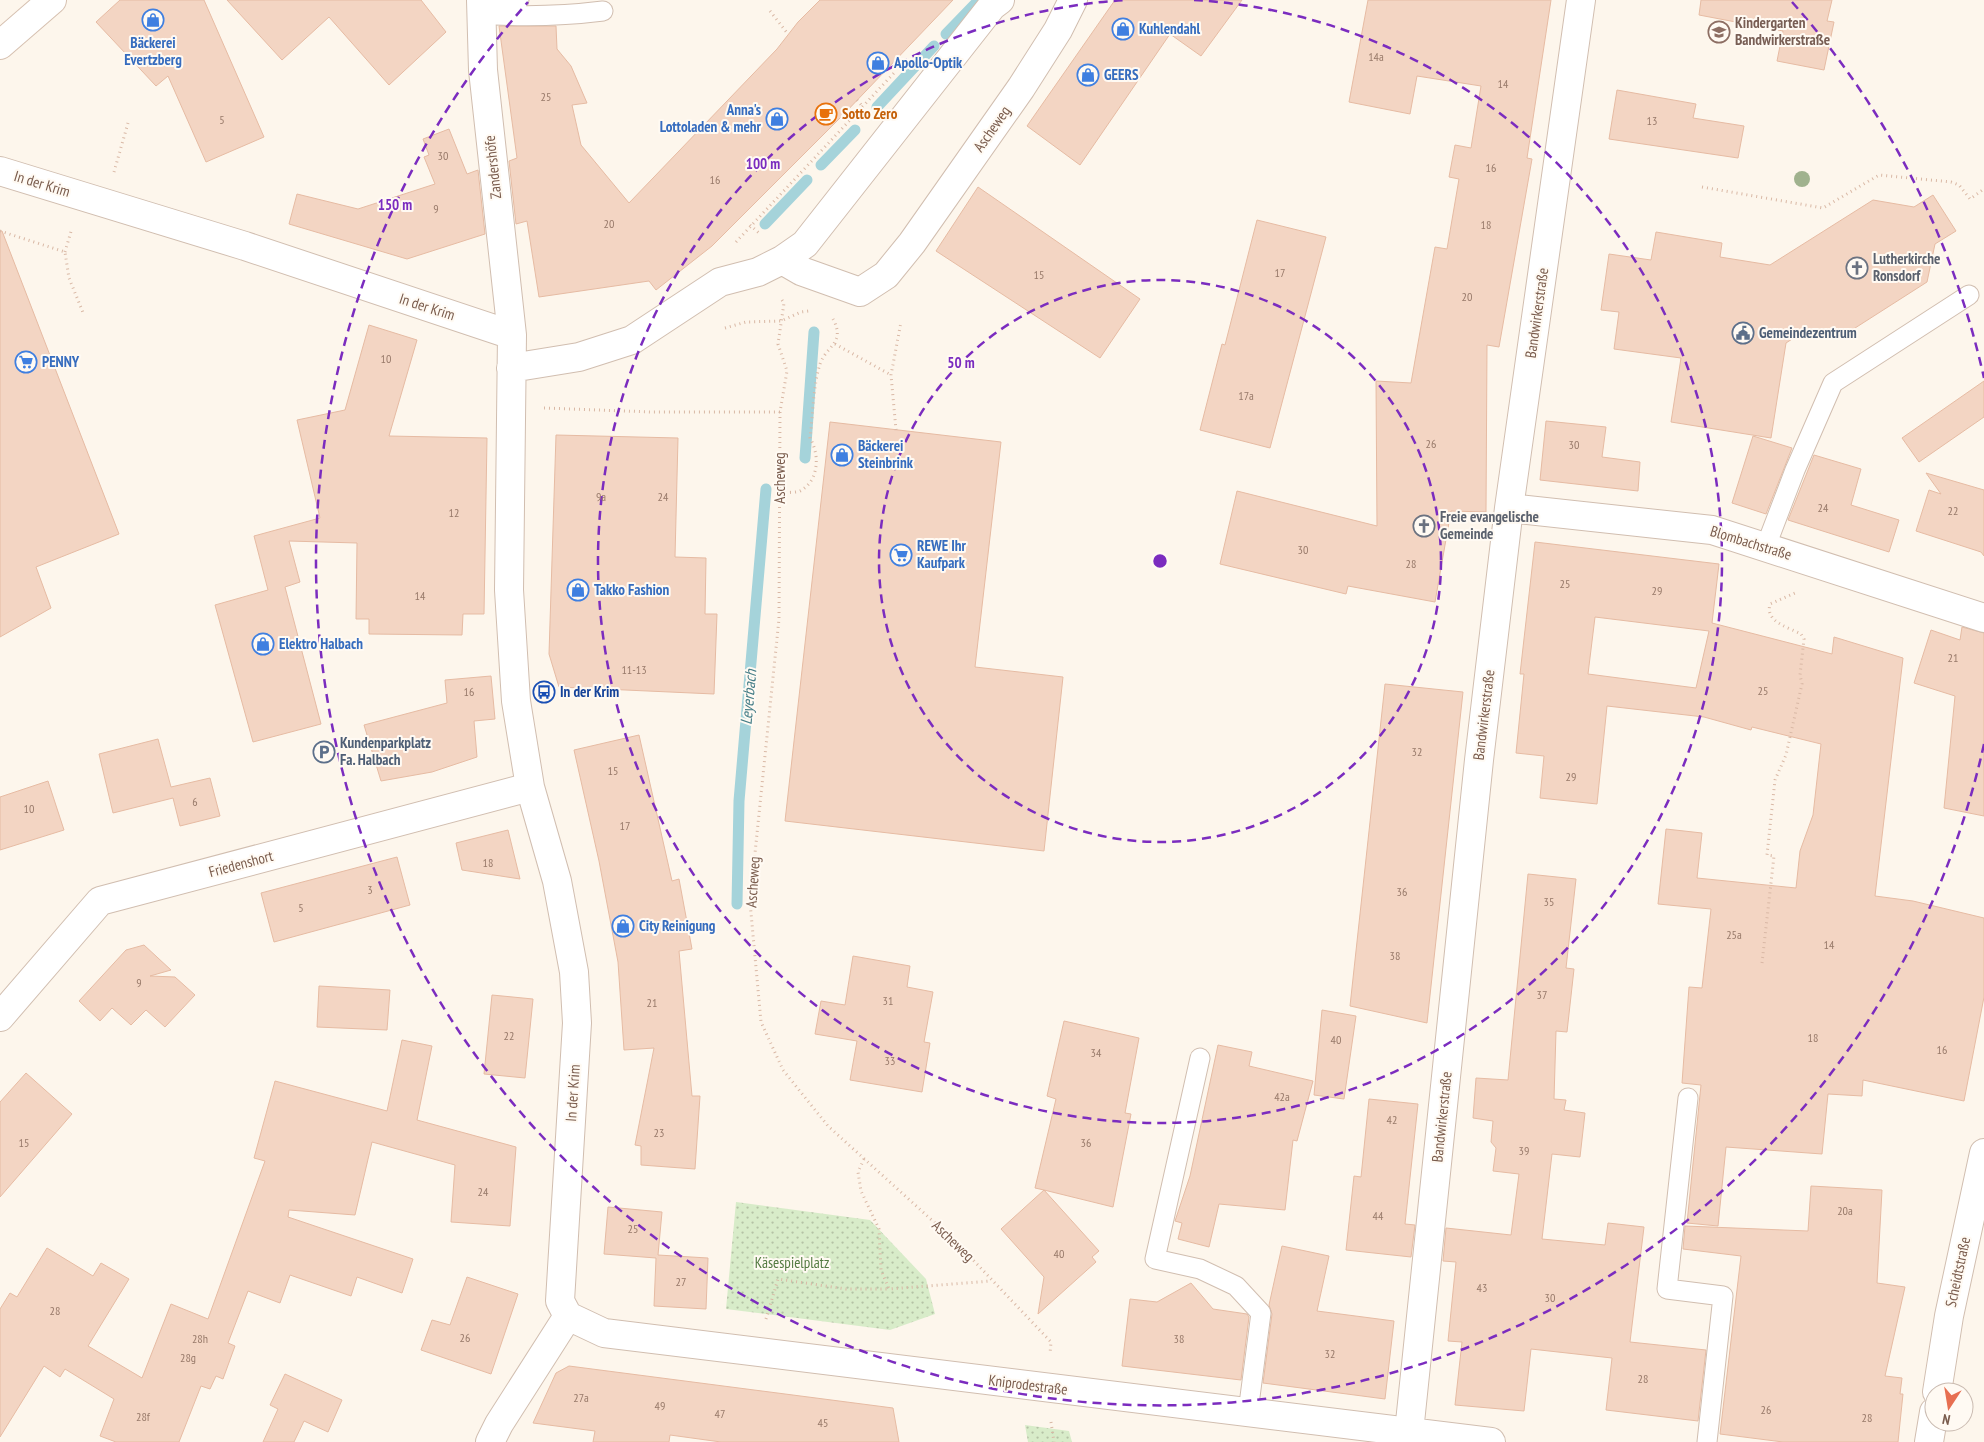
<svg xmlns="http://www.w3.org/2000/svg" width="1984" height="1442" font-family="'PT Sans Narrow',sans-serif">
	<defs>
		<pattern id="grass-dots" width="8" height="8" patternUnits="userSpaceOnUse" patternTransform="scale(1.25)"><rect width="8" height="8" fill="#d8ecc9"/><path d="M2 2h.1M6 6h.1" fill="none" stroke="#b4c2a5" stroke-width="1.8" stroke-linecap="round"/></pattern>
	</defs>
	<rect width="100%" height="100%" fill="#fdf6ec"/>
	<!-- grass -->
	<path fill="url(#grass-dots)" d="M736,1202L870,1220L926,1279L935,1314L890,1330L726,1309Z
		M1025,1425L1069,1431L1072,1442H1028Z"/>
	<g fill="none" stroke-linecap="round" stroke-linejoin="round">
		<!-- stream -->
		<path stroke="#a5d3da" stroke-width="11" d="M946,34L979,0
			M877,107L934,46
			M821,165L855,130
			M765,224L807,180
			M805,458L814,332
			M737,904L739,801L766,489"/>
	</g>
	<!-- building -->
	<path fill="#f3d5c3" stroke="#e6bba3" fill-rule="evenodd" d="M120,0H204L264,137L206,162L168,76L156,86L96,22Z
		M227,0H421L446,32L389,85L329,17L282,60Z
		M820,0H953L843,115L712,246L656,290L649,281L539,297L527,221L516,224L509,161L517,158L499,26H556L557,49L571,66L587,103L572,105L581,145L629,203L777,49L798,22Z
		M1115,0H1242L1201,56L1170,34L1080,165L1027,126Z
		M1368,0H1551L1527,158L1532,159L1499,347L1487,345L1486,512L1451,511L1435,602L1348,586L1346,594L1220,564L1237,491L1377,526L1376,381L1411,383L1435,247L1447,249L1459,179L1449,177L1455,145L1471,148L1481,86L1417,76L1410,114L1349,102Z
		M1701,0H1832L1827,21L1834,22L1824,70L1777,61L1783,31L1699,15Z
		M1617,90L1696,104L1693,118L1744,126L1738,158L1609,139Z
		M449,129L467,174L478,170L485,234L407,259L289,224L297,194L358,209L435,184L424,157L429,155L423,139Z
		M978,187L1140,299L1100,358L936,251Z
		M1933,195L1956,231L1935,244L1927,282L1841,337L1806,330L1786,343L1771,438L1671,422L1681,358L1614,349L1619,312L1601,310L1609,254L1651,260L1656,232L1722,243L1720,257L1770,265L1873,200L1914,207Z
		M1257,220L1326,237L1270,448L1200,430L1222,344L1225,345Z
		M0,231H2L119,534L36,567L51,608L0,637Z
		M369,325L417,340L389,436L487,438L484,614H463L462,635L369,634V619H356L357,543L289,541L300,582L285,587L321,724L253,742L215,605L268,590L254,536L320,518L297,420L345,410Z
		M1984,381V417L1919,462L1902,438Z
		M1546,421L1606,427L1602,457L1640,462L1638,491L1540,480Z
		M830,422L1001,442L975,667L1063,677L1044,851L785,821Z
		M556,435L678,438L675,557L706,558L705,614H717L714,694L559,687L549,654Z
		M1753,436L1792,448L1766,514L1732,503Z
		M1814,455L1861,469L1851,505L1899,520L1889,552L1788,520Z
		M1926,473L1984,490V556L1981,552L1916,531L1929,490L1941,494Z
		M1535,542L1719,564L1712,623L1832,654L1834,637L1903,658L1875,896L1913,901L1984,918V997L1964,1101L1863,1080L1862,1096L1828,1094L1822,1154L1726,1147L1718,1226L1687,1223L1701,1085L1682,1083L1689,987L1702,988L1711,909L1658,904L1666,829L1702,833L1697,878L1796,888L1800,851L1813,815L1821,744L1752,727L1751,730L1704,717L1607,706L1597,804L1540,798L1544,756L1516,753L1524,674H1520ZM1595,617L1709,631L1696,688L1588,674Z
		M1962,627L1984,633V816L1944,808L1955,696L1914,683L1931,630L1960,640Z
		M491,676L495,719L474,721L477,757L432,772L381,781L364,725L447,703L445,680Z
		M1385,684L1463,692L1427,1023L1350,1006Z
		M639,735L672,881L679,879L692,949L679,951L692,1096H700L695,1169L641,1165V1146L635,1145L654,1048L624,1050L618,962L599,861L574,750Z
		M158,739L171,787L210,778L220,816L180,826L173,798L113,813L99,754Z
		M48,781L64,830L0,850V797Z
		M508,830L520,879L462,870L456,843Z
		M397,857L410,905L274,942L261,893Z
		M1528,874L1576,879L1566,968L1574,969L1567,1032L1556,1031L1554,1099L1566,1100L1564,1110L1585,1113L1580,1157L1552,1154L1542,1239L1605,1245L1608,1223L1644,1227L1630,1342L1706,1350L1698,1421L1606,1410L1612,1358L1531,1349L1524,1411L1455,1405L1462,1342L1448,1341L1456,1262L1443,1261L1446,1228L1511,1235L1519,1174L1493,1171L1496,1148L1491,1142L1493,1121L1473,1118L1476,1078L1508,1080Z
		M144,945L171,970L150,976L175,977L195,995L165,1027L146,1010L131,1025L112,1008L100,1021L79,1001L126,950Z
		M853,956L910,966L907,987L933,992L924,1042L930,1043L922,1092L850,1080L857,1041L815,1034L821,1001L845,1005Z
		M319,986L390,990L387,1030L317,1027Z
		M492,995L533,999L525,1078L484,1074Z
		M1322,1010L1356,1016L1344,1099L1314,1095Z
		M1064,1021L1139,1038L1125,1113L1131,1114L1113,1207L1044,1190L1099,1251L1092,1257L1096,1262L1038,1314L1044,1277L1001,1229L1044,1190L1035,1188L1056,1099L1047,1096Z
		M402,1040L432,1046L417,1120L516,1147L510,1226L451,1222L455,1165L372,1142L355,1215L289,1210L288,1217L413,1259L402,1293L357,1277L351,1296L290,1275L280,1303L248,1291L228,1343L235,1346L223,1379L216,1376L210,1389L201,1386L179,1442H116L100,1436L114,1399L65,1369L60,1377L44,1366L0,1437V1309L10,1293L17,1297L47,1248L93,1276L101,1263L129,1279L88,1346L142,1378L171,1304L208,1319L265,1161L254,1158L275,1081L387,1111Z
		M1218,1045L1252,1052L1249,1066L1313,1081L1297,1141L1293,1140L1285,1210L1219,1204L1209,1247L1178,1239L1182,1223L1175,1221L1190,1176Z
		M26,1073L72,1114L0,1197V1102Z
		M1369,1099L1418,1104L1405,1224L1415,1225L1411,1257L1346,1250L1354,1176L1361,1177Z
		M1811,1186L1882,1190L1877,1283L1905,1287L1885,1376L1902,1378L1900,1394H1903L1898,1442H1783L1720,1434L1741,1256L1683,1249L1685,1226L1808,1231Z
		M608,1207L662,1212L658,1255L708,1258L706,1309L654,1306L656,1258L604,1254Z
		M1282,1246L1329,1256L1317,1311L1394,1321L1385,1399L1263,1383L1272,1314L1269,1305Z
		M467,1277L518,1294L491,1374L421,1350L432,1320L450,1325Z
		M1191,1283L1213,1309L1247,1314L1249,1317L1241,1380L1122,1366L1130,1299L1157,1302Z
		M569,1366L893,1408L899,1442H721L670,1435L669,1442H593L595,1431L533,1423L556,1373Z
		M285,1374L342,1400L328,1432L304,1421L294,1442H263L278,1409L270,1405Z"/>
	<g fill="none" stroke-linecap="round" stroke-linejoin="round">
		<!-- lane casing -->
		<g stroke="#d1beb0" stroke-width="21">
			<path id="lane" d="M481,1L519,0
				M480,14C521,17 563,16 603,11
				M1766,546L1795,470L1833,383L1969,295
				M1200,1058L1155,1259L1200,1269L1236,1286L1261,1313L1248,1412
				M1688,1098L1667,1289L1723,1296L1707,1442"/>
		</g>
		<!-- street casing -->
		<g stroke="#d1beb0" stroke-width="30">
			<path id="street" d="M481,0L483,70L512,335L509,590L516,701L530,787L557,881L574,972L577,1023L560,1301L568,1316L499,1424L490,1442
				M0,171L245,246L512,335
				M782,260L801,271L860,292L886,275L912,243L1021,88L1058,30L1073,0
				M511,368L579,357L632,340L720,282L758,272L782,260L805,244L992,6L1000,0
				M1509,508L1712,530L1984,618
				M0,1017L100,901L530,787
				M568,1316L604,1333L1491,1442
				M1937,1392L1949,1316L1984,1153
				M1409,1432L1479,760L1509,508L1581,0
				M1929,1442L1934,1412"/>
		</g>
		<!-- secondary casing -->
		<g stroke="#d6c0b0" stroke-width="30">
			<path id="secondary" d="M0,45L52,0"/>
		</g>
		<!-- path -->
		<path stroke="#d9b8a5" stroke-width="3" stroke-dasharray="1 4" stroke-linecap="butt" d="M770,11L788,34
			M857,100L863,107
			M114,172L128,123
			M1702,187L1823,208L1879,175L1951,182L1959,185L1970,199L1984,189
			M750,225L759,233
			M0,231L65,252L69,278L84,315
			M736,242L894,73
			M65,252L72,228
			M782,300L784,303L778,344L787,371L780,412L779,619L750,902L761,1022L783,1070L828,1126L956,1242L1051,1342L1050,1354
			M725,328L746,322L781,321L801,312L809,311
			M835,344L891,375
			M544,408L652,412H780
			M896,430L891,375L901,322
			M780,493C786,492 795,493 800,491C819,481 820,455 810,438C813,415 813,386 820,364C826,346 846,343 833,319
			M1762,963L1774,856L1767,855L1775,780L1786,755L1802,684L1800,675L1804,639L1801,634C1788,627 1765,622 1770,604L1795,593
			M864,1159L858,1172L861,1191L879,1229L881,1270L889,1289L991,1281
			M766,1319L778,1279L846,1289H889
			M1051,1422L1054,1442"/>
		<!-- lane -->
		<use href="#lane" stroke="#fff" stroke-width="19"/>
		<!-- street -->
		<use href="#street" stroke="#fff" stroke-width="28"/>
		<!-- secondary -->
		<use href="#secondary" stroke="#fff" stroke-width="28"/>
	</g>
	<!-- trees -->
	<circle fill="#a0b28e" cx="1802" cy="179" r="8"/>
	<!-- distance rings -->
	<g fill="none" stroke="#7b2cbf" stroke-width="2.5" stroke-dasharray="9 6">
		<circle cx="1160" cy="561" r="281"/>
		<path d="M1194 0A562 562 0 1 1 1126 0"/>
		<path d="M1984 744A844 844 0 1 1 528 2M1792 2A844 844 0 0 1 1984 378"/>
	</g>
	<!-- icons -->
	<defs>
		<g id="shop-ring" transform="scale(1.125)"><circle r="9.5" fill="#fffaf3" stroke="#3f7fe0" stroke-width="1.5"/><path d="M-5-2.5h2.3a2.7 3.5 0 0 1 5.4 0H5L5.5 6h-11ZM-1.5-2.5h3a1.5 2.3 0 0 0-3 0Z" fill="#3f7fe0"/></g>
		<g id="school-ring" transform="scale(1.125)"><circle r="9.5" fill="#fffaf3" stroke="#8d6e63" stroke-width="1.5"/><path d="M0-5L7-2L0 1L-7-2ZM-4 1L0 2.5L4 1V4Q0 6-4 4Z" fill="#8d6e63"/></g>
		<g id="cafe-ring" transform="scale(1.125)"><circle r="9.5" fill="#fffaf3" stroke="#e8710a" stroke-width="1.5"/><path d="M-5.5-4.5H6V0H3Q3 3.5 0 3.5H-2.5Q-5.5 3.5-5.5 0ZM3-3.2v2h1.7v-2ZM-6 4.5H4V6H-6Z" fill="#e8710a"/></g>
		<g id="church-ring" transform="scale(1.125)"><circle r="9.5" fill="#fffaf3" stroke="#6b7280" stroke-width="1.5"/><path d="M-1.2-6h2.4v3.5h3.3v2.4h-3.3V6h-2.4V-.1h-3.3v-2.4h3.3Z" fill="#6b7280"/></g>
		<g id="civic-ring" transform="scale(1.125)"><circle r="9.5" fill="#fffaf3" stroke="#5c6f8a" stroke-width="1.5"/><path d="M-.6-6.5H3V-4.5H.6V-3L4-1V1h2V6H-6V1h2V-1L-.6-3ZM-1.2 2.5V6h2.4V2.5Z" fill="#5c6f8a"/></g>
		<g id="supermarket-ring" transform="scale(1.125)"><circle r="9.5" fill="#fffaf3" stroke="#3f7fe0" stroke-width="1.5"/><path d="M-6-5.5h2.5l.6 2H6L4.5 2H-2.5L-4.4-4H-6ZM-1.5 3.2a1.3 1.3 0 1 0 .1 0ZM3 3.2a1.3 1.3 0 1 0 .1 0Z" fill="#3f7fe0"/></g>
		<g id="bus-ring" transform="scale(1.125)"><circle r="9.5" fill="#fffaf3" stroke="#1a4fb4" stroke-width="1.5"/><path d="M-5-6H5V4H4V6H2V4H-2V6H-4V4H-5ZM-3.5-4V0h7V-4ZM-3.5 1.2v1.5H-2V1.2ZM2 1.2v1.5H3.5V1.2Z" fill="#1a4fb4"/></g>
		<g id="parking-ring" transform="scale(1.125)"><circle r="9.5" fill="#fffaf3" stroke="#5c6f8a" stroke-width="1.5"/><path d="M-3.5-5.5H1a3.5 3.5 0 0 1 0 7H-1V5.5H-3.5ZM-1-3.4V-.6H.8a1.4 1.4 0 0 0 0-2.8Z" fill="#5c6f8a"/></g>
	</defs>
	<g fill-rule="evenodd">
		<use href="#shop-ring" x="153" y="20"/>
		<use href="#shop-ring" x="1123" y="29"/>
		<use href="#school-ring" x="1719" y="32"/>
		<use href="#shop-ring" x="878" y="63"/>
		<use href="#shop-ring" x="1088" y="75"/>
		<use href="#cafe-ring" x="826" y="114"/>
		<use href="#shop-ring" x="777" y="119"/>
		<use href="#church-ring" x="1857" y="268"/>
		<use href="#civic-ring" x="1743" y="333"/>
		<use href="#supermarket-ring" x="26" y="362"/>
		<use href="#shop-ring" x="842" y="455"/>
		<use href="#church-ring" x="1424" y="526"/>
		<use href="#supermarket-ring" x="901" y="555"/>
		<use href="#shop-ring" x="578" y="590"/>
		<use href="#shop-ring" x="263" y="644"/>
		<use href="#bus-ring" x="544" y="692"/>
		<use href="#parking-ring" x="324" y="752"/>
		<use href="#shop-ring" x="623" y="926"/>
	</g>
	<g text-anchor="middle" stroke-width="4" stroke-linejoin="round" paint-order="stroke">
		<!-- number labels -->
		<g font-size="12" fill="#987a6a">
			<text x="1376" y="61">14a</text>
			<text x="1503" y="88">14</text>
			<text x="546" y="101">25</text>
			<text x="222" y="124">5</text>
			<text x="1652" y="125">13</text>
			<text x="443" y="160">30</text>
			<text x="1491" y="172">16</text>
			<text x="715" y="184">16</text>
			<text x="436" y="213">9</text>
			<text x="609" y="228">20</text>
			<text x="1486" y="229">18</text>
			<text x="1280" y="277">17</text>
			<text x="1039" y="279">15</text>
			<text x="1467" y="301">20</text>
			<text x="386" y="363">10</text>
			<text x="1246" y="400">17a</text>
			<text x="1431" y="448">26</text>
			<text x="1574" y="449">30</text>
			<text x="601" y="501">9a</text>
			<text x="663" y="501">24</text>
			<text x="1823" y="512">24</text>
			<text x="1953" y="515">22</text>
			<text x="454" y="517">12</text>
			<text x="1303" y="554">30</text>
			<text x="1411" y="568">28</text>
			<text x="1565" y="588">25</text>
			<text x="1657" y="595">29</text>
			<text x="420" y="600">14</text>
			<text x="1953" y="662">21</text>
			<text x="634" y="674">11-13</text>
			<text x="1763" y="695">25</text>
			<text x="469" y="696">16</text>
			<text x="1417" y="756">32</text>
			<text x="613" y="775">15</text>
			<text x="1571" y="781">29</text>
			<text x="195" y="806">6</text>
			<text x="29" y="813">10</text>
			<text x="625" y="830">17</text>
			<text x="488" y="867">18</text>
			<text x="370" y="894">3</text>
			<text x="1402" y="896">36</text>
			<text x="1549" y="906">35</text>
			<text x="301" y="912">5</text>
			<text x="1734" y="939">25a</text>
			<text x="1829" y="949">14</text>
			<text x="1395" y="960">38</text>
			<text x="139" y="987">9</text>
			<text x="1542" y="999">37</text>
			<text x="888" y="1005">31</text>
			<text x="652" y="1007">21</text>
			<text x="509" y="1040">22</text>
			<text x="1813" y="1042">18</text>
			<text x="1336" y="1044">40</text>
			<text x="1942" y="1054">16</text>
			<text x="1096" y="1057">34</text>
			<text x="890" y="1065">33</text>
			<text x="1282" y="1101">42a</text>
			<text x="1392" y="1124">42</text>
			<text x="659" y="1137">23</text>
			<text x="24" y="1147">15</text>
			<text x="1086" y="1147">36</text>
			<text x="1524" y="1155">39</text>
			<text x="483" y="1196">24</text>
			<text x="1845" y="1215">20a</text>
			<text x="1378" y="1220">44</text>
			<text x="633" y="1233">25</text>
			<text x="1059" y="1258">40</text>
			<text x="681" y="1286">27</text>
			<text x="1482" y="1292">43</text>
			<text x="1550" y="1302">30</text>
			<text x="55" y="1315">28</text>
			<text x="465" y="1342">26</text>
			<text x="200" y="1343">28h</text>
			<text x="1179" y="1343">38</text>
			<text x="1330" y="1358">32</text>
			<text x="188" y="1362">28g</text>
			<text x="1643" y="1383">28</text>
			<text x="581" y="1402">27a</text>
			<text x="660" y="1410">49</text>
			<text x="1766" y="1414">26</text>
			<text x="720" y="1418">47</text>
			<text x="143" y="1421">28f</text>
			<text x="1867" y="1422">28</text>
			<text x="823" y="1427">45</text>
		</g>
		<!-- education labels -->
		<g font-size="15" font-weight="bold" fill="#785e54" stroke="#fffaf3" text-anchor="start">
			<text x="1735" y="28">Kindergarten<tspan x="1735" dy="17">Bandwirkerstraße</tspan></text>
		</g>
		<!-- shop labels -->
		<g font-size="15" font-weight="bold" fill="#366cbe" stroke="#fffaf3" text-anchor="start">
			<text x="1139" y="34">Kuhlendahl</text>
			<text x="153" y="48" text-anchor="middle">Bäckerei<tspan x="153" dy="17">Evertzberg</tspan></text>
			<text x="894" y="68">Apollo-Optik</text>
			<text x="1104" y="80">GEERS</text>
			<text x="761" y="115" text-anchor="end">Anna's<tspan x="761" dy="17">Lottoladen &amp; mehr</tspan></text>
			<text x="42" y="367">PENNY</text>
			<text x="858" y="451">Bäckerei<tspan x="858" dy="17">Steinbrink</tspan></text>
			<text x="917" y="551">REWE Ihr<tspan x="917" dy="17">Kaufpark</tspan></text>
			<text x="594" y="595">Takko Fashion</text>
			<text x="279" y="649">Elektro Halbach</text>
			<text x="639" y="931">City Reinigung</text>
		</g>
		<!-- food labels -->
		<g font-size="15" font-weight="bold" fill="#c56008" stroke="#fffaf3" text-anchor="start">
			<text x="842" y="119">Sotto Zero</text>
		</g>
		<!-- street labels -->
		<g font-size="15" fill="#7a5c4d" stroke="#fffaf3">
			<text transform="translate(992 129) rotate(-55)" y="5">Ascheweg</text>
			<text transform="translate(493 167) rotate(-96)" y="5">Zandershöfe</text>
			<text transform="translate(42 184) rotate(17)" y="5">In der Krim</text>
			<text transform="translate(427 307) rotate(18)" y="5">In der Krim</text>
			<text transform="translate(1537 313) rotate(-82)" y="5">Bandwirkerstraße</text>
			<text transform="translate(780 478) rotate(-90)" y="5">Ascheweg</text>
			<text transform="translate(1751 543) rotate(17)" y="5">Blombachstraße</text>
			<text transform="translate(1484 715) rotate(-83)" y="5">Bandwirkerstraße</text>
			<text transform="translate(241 864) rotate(-15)" y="5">Friedenshort</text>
			<text transform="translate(753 882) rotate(-86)" y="5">Ascheweg</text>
			<text transform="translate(573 1093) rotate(-86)" y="5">In der Krim</text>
			<text transform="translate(1442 1117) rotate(-84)" y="5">Bandwirkerstraße</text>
			<text transform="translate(953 1241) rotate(44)" y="5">Ascheweg</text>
			<text transform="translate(1958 1272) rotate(-78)" y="5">Scheidtstraße</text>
			<text transform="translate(1028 1385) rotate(7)" y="5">Kniprodestraße</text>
		</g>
		<!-- worship labels -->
		<g font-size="15" font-weight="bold" fill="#5b616d" stroke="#fffaf3" text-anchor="start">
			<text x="1873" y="264">Lutherkirche<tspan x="1873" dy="17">Ronsdorf</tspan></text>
			<text x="1440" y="522">Freie evangelische<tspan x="1440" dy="17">Gemeinde</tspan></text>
		</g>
		<!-- service labels -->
		<g font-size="15" font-weight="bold" fill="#4e5e75" stroke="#fffaf3" text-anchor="start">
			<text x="1759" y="338">Gemeindezentrum</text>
			<text x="340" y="748">Kundenparkplatz<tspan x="340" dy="17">Fa. Halbach</tspan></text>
		</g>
		<!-- transit labels -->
		<g font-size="15" font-weight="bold" fill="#164399" stroke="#fffaf3" text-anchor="start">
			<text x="560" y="697">In der Krim</text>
		</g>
		<!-- park labels -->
		<g font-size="15" fill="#537a41" stroke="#fffaf3">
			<text x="792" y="1268">Käsespielplatz</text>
		</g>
		<!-- water labels -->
		<g font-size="16" font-style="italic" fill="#437c86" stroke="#fffaf3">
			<text transform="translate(748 697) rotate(-85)" y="6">Leyerbach</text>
		</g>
	</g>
	<circle cx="1160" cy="561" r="8" fill="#7b2cbf" stroke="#fffaf3" stroke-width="2.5"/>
	<g font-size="15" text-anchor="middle" font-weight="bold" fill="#7b2cbf" stroke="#fffaf3" stroke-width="4" stroke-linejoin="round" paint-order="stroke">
		<text x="763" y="169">100 m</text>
		<text x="395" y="210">150 m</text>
		<text x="961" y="368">50 m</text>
	</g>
	<!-- north arrow -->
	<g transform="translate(1949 1407) rotate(192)"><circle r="24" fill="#fffaf3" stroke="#cabbb1"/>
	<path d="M0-4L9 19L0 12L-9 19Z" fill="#e76f51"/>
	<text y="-8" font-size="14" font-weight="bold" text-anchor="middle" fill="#7a5c4d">N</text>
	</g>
</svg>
